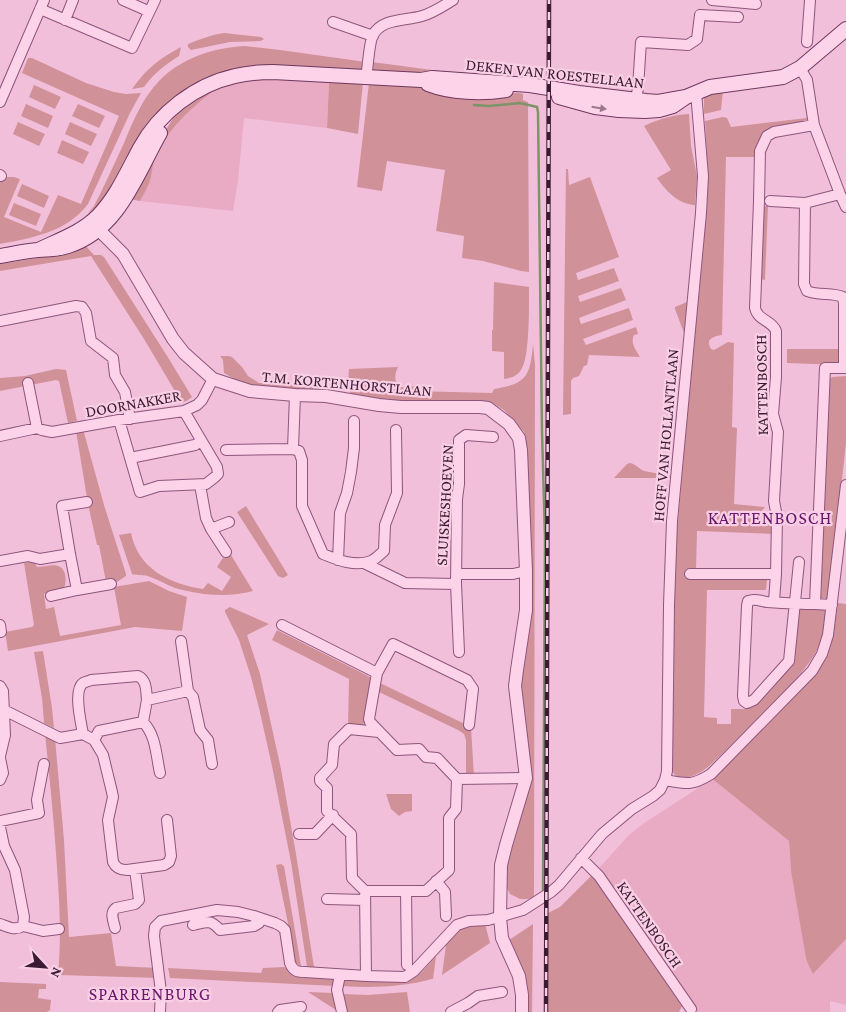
<svg xmlns="http://www.w3.org/2000/svg" width="846" height="1012" font-family="'Crimson Pro',serif">
	<rect width="100%" height="100%" fill="#f2bfda"/>
	<!-- farmland -->
	<path fill="#e9abc4" d="M279,78L329,83L327,128L244,118L238,181L233,211L140,201L148,185L151,176L152,167L159,149L166,137L176,123L194,106L216,89L236,82L253,79Z
		M710,777L789,841L791,871L808,964L813,974L846,939V1005L830,1001V1012H697L600,870V867L629,835L644,823L695,790Z"/>
	<!-- green -->
	<path fill="#d19199" d="M224,33L261,37L264,39L261,41L230,42L191,50L188,47V44C200,39 211,35 224,33Z
		M244,46L280,50L366,62L365,71L303,68L183,93L114,191L85,223L84,219L94,206C105,185 114,164 124,143C133,121 143,97 160,80C182,58 213,48 244,46Z
		M181,47L179,56C165,65 154,73 144,87L132,89C146,69 160,58 181,47Z
		M28,58H32L86,83L114,92L126,94L141,93L130,113L88,204C67,232 32,238 0,244V177H14L20,179L4,217L41,232L58,195L81,204L119,116L22,73Z
		M372,62L462,74V78L371,72Z
		M279,78L363,82L358,134L327,128L329,83Z
		M369,83L519,93L523,94V100L528,102L529,272L521,271L483,261L462,258L464,236L436,231L445,170L387,161L382,191L357,187Z
		M34,85L61,97L55,109L29,97Z
		M216,89C191,108 168,128 155,158C153,164 152,170 151,177C149,185 144,194 140,201L129,199L163,135L173,118L181,110L198,97Z
		M723,90L721,110L704,114V99L705,94Z
		M26,104L53,116L48,128L21,116Z
		M78,104L105,116L99,128L72,116Z
		M689,114L691,146L697,176L695,205C678,204 666,191 657,178L671,170L644,126C659,119 672,115 689,114Z
		M723,117L727,118L731,127L807,118L808,126L772,128L756,157H726L722,335C717,336 713,336 709,341V345L711,349L714,350L728,342L734,343L732,427L737,428L734,504L765,507L759,514C760,524 767,524 775,526V534L697,531L696,570H685V578L767,580L766,590H707L704,717L717,718V724H731V709C741,709 749,710 757,704L792,665L794,660L796,617C796,615 797,611 799,610C803,607 822,609 828,609C826,623 824,637 817,650C805,672 786,690 768,708C748,728 729,748 708,767C699,774 690,778 679,779L675,775L673,772V684L675,570L677,533L706,203L708,178L705,121Z
		M18,122L45,134L39,146L13,134Z
		M70,122L97,134L91,146L65,134Z
		M62,140L89,152L83,164L57,153Z
		M566,169H568L569,185L590,177L619,257L576,273L578,280L614,268L619,281L578,296L580,302L621,288L626,300L579,318L581,324L629,308L633,320L583,339L586,345L636,327L638,334L634,335C630,343 636,350 640,357L589,355L587,365L584,366L579,376L573,378L571,381V414L563,415Z
		M22,184L49,196L44,208L17,196Z
		M14,203L41,214L36,226L9,215Z
		M762,206H768L765,280L760,279Z
		M84,244L94,255H101L104,257L169,359L192,397L188,400L182,403L144,339L91,256L0,271V264L50,256Z
		M494,282L529,287C529,304 530,358 521,370C517,376 511,378 504,379V352L492,351V330H493Z
		M687,302L684,333L675,309V307Z
		M533,344L535,365L534,897L528,899H520L510,894L507,888V858L531,783L521,687L524,658L531,618L525,441L524,432L504,410L491,402H387L351,395C348,387 348,378 349,369L398,367C391,381 398,392 414,386L413,391L492,393L494,389C527,384 530,376 533,344Z
		M787,349H841V365L787,363Z
		M220,356H228L232,357L242,367L248,376L259,383L338,387L337,391L335,393L261,388L236,380L224,373L223,360Z
		M56,369L66,370L77,421L68,423L59,381L56,380L0,391V378L25,376Z
		M846,376V443L829,598H821L829,380L832,377Z
		M83,429L104,505L126,574V576L114,584L106,582L99,545H97L88,504L76,431Z
		M630,463C636,464 639,469 644,471L671,476V478H614L627,464Z
		M246,506L288,575L283,578L278,576L237,512Z
		M131,533C138,569 170,584 203,589L208,583L222,591L231,577L217,567L228,550L253,591C228,598 199,595 175,588C167,585 159,580 150,577C144,574 137,576 132,574L119,535Z
		M34,561L37,567C47,567 61,560 65,574C66,580 66,584 63,590L44,594L46,609L54,607L60,636L121,625L114,587L149,581L169,591L187,597L182,631L135,627L8,651L5,632L32,627L34,625L24,563Z
		M838,603L846,604V939L813,974L808,964L806,958L791,871L789,841L710,777L801,685L833,637Z
		M230,607L269,624L247,635L260,674L281,769L296,854L314,967H307L291,862L272,766L259,708L251,677L239,640L225,612V610Z
		M277,630L372,678L370,694L363,726L348,727L349,679L272,640Z
		M43,651L52,708L54,728L44,723L42,698L34,652Z
		M380,683L471,727L474,777H466V740L464,734L458,730L379,692Z
		M45,733L55,738L64,840L69,937L111,933L116,966L158,968L159,978L58,975C61,944 60,913 58,882C55,832 50,782 45,733Z
		M386,794H412V811L405,812L399,816L391,809Z
		M281,864L284,866L301,966L296,963L293,959L291,938L276,865Z
		M592,875L682,1006L679,1012H548V913L560,907Z
		M485,924L490,943L442,975L446,945C458,928 465,926 485,924Z
		M533,924L532,1012H524L509,940Z
		M436,956L433,979H432C403,987 373,988 342,986L343,980L407,982C419,977 428,965 436,956Z
		M285,967L288,972L292,975L333,978L335,979V986L170,978L168,968L261,973L263,968Z
		M0,982L46,984V989H39L38,998L51,1000L50,1010L47,1012H0Z
		M308,992L334,993L336,1010Z
		M407,992L410,1012H343V994L368,995Z"/>
	<g fill="none" stroke-linecap="round" stroke-linejoin="round">
		<!-- stream -->
		<path stroke="#7d9368" stroke-width="2.5" d="M474,105L489,106L520,103L537,107L538,112L542,432L545,537L543,892"/>
		<!-- minor casing -->
		<g stroke="#8d557c" stroke-width="12">
			<path id="minor" d="M123,0L148,11
				M712,0L756,4
				M40,9L132,48L155,0
				M65,20L73,0
				M333,22L373,36
				M807,42L810,0
				M800,68L807,80L814,125L840,194L846,207
				M366,77C368,68 369,42 373,35C382,18 406,21 422,16C433,13 443,6 453,0
				M0,102L44,0
				M635,105L638,88L641,42L688,45L697,39L700,15L738,17
				M0,175L1,176
				M770,201L805,203L840,194
				M805,203L804,284L807,291C819,296 831,292 843,297L844,304V368H846
				M0,321L76,306L82,307L86,313L91,341L113,358L115,375L125,392L130,419
				M28,383L37,428
				M119,420L140,492L159,486L206,484L215,477L218,474L217,467L184,411
				M0,436L37,428L42,430L52,432L119,420L184,411L197,405L202,400L213,379
				M293,449L295,395
				M226,450L293,449L299,451L302,460V506L323,554C338,560 355,567 371,561C376,559 380,554 384,551L385,525L397,493L396,430
				M130,458L195,445L201,441
				M200,485L206,518L211,529L226,552
				M87,502L62,506L70,554L77,590L111,584
				M211,529L229,522
				M338,560L340,513L347,493L351,472L354,448V421
				M0,561L28,556L40,559L70,554
				M799,562L789,661L754,700L747,703L744,701L743,696L747,606L748,601C755,598 760,601 767,602C783,603 799,604 815,604
				M364,563L405,583L456,584
				M456,574H513L526,571
				M690,574H776L774,601
				M776,574L777,517L774,501L778,432L773,414L776,377V331C772,320 758,321 755,308L759,201L760,151L767,136L774,132L814,125
				M51,596L77,590
				M832,605L815,604L825,368H844
				M0,625L1,632
				M282,625L377,673L369,719L370,722L397,750L419,749L426,757L437,758L457,779L456,809L449,818V870L426,891H365L352,878L351,834L327,811V788L320,781V778L332,765L334,744L349,729L379,732
				M181,641L188,691L193,697L200,730L208,740L212,764
				M459,652L456,584L457,499L459,484V440L466,435L493,437
				M377,673L393,644L467,680L473,689L469,725
				M0,686L3,691L5,735L0,756
				M147,700C146,691 147,680 138,676L91,680C90,681 84,682 83,683C73,691 81,722 83,734L94,740L103,755L112,792L113,797L108,820L113,862C116,868 120,870 127,870L164,865L169,862L171,856L167,820
				M4,710L60,738L83,734
				M143,722C156,735 156,755 160,773
				M94,740L99,731L143,722L147,700L188,691
				M0,758L3,773L0,780
				M457,779L526,778
				M665,780C687,784 692,786 711,774L812,671L822,654L828,635L846,485
				M0,821L39,813L37,800L44,764
				M0,827L4,846L15,870L24,917L23,926C15,931 8,927 0,924
				M299,834H315L333,815
				M581,858L599,876L691,1009
				M436,881L445,892L446,916
				M365,891L366,976
				M406,891L407,965
				M327,899L365,900
				M193,925C207,922 210,919 220,930L254,926L259,923L254,916
				M23,926L43,931L59,929
				M115,928C114,922 109,913 116,908L135,904L139,900L135,869
				M340,975L337,990L342,1012
				M160,1012L161,992L154,936L155,927L161,921L217,910L238,912L254,916L275,923L281,926L285,930L290,963C293,971 297,972 305,972L366,976L405,977L414,971L457,925L469,921L488,920L523,910L551,892L559,885L602,834L632,809L653,796L660,790L665,780L667,771L669,605L672,521L701,213L703,176L696,92
				M278,1012L280,1010L301,1007
				M451,1012L468,1003L478,996L502,992"/>
		</g>
		<!-- tertiary casing -->
		<g stroke="#8d557c" stroke-width="14">
			<path id="tertiary" d="M91,222L123,254L173,339L184,353L213,379L250,391L295,395L326,396L379,405L401,407H480L488,408L509,424L519,438L521,450L526,571V610L517,670L515,686L526,778L506,845L501,865L500,917L502,938L519,976L522,995V1012"/>
		</g>
		<!-- secondary casing -->
		<g stroke="#6f3860" stroke-width="16">
			<path id="secondary" d="M428,84C451,93 482,94 506,90
				M559,97L595,107L619,110L645,111L659,110L673,106L686,97L710,87L783,77L800,68L846,29
				M38,250C59,240 81,233 98,216C117,196 127,172 140,148C159,113 195,85 235,76C247,73 260,72 273,72L421,80L432,78L530,85L579,93L646,101L658,102L686,97
				M0,256C13,254 25,251 38,250C50,249 56,250 68,246C119,230 136,175 160,133"/>
		</g>
		<!-- minor -->
		<use href="#minor" stroke="#fcd3e9" stroke-width="10"/>
		<!-- tertiary -->
		<use href="#tertiary" stroke="#fcd3e9" stroke-width="12"/>
		<!-- secondary -->
		<use href="#secondary" stroke="#fcd3e9" stroke-width="14"/>
		<!-- rail casing -->
		<g stroke="#3b1b33" stroke-width="4.5">
			<path id="rail" d="M546,1012L549,0"/>
		</g>
		<!-- rail -->
		<use href="#rail" stroke="#f9cfe5" stroke-width="2.5" stroke-dasharray="8" stroke-linecap="butt"/>
	</g>
	<!-- one-way arrows -->
	<defs><path id="oneway-solid" d="M-6-.8H1V-3.2L6.5 0L1 3.2V.8H-6Z" transform="scale(1.25)"/></defs>
	<use fill="#9c778e" href="#oneway-solid" transform="translate(599 108) rotate(9)"/>
	<g text-anchor="middle" stroke-width="4.5" stroke-linejoin="round" paint-order="stroke">
		<!-- street labels -->
		<g font-size="16" fill="#3b1b33" stroke="#f9cfe5">
			<text transform="translate(555 73) rotate(6)" y="6">DEKEN VAN ROESTELLAAN</text>
			<text transform="translate(347 383) rotate(5)" y="6">T.M. KORTENHORSTLAAN</text>
			<text transform="translate(761 385) rotate(-91)" y="6">KATTENBOSCH</text>
			<text transform="translate(133 403) rotate(-10)" y="6">DOORNAKKER</text>
			<text transform="translate(665 435) rotate(-85)" y="6">HOFF VAN HOLLANTLAAN</text>
			<text transform="translate(444 505) rotate(-87)" y="6">SLUISKESHOEVEN</text>
			<text transform="translate(650 924) rotate(55)" y="6">KATTENBOSCH</text>
		</g>
		<!-- neighbourhood labels -->
		<g font-size="18" letter-spacing="1" fill="#69166c" stroke="#f9cfe5">
			<text x="770" y="524">KATTENBOSCH</text>
			<text x="150" y="1000">SPARRENBURG</text>
		</g>
	</g>
	<!-- north arrow -->
	<g transform="translate(45 967) rotate(116)" stroke="#f9cfe5" stroke-width="4" paint-order="stroke">
	<path d="M0-4L9 19L0 12L-9 19Z" fill="#3b1b33"/>
	<text y="-8" font-size="14" font-weight="bold" text-anchor="middle" fill="#3b1b33">N</text>
	</g>
</svg>
